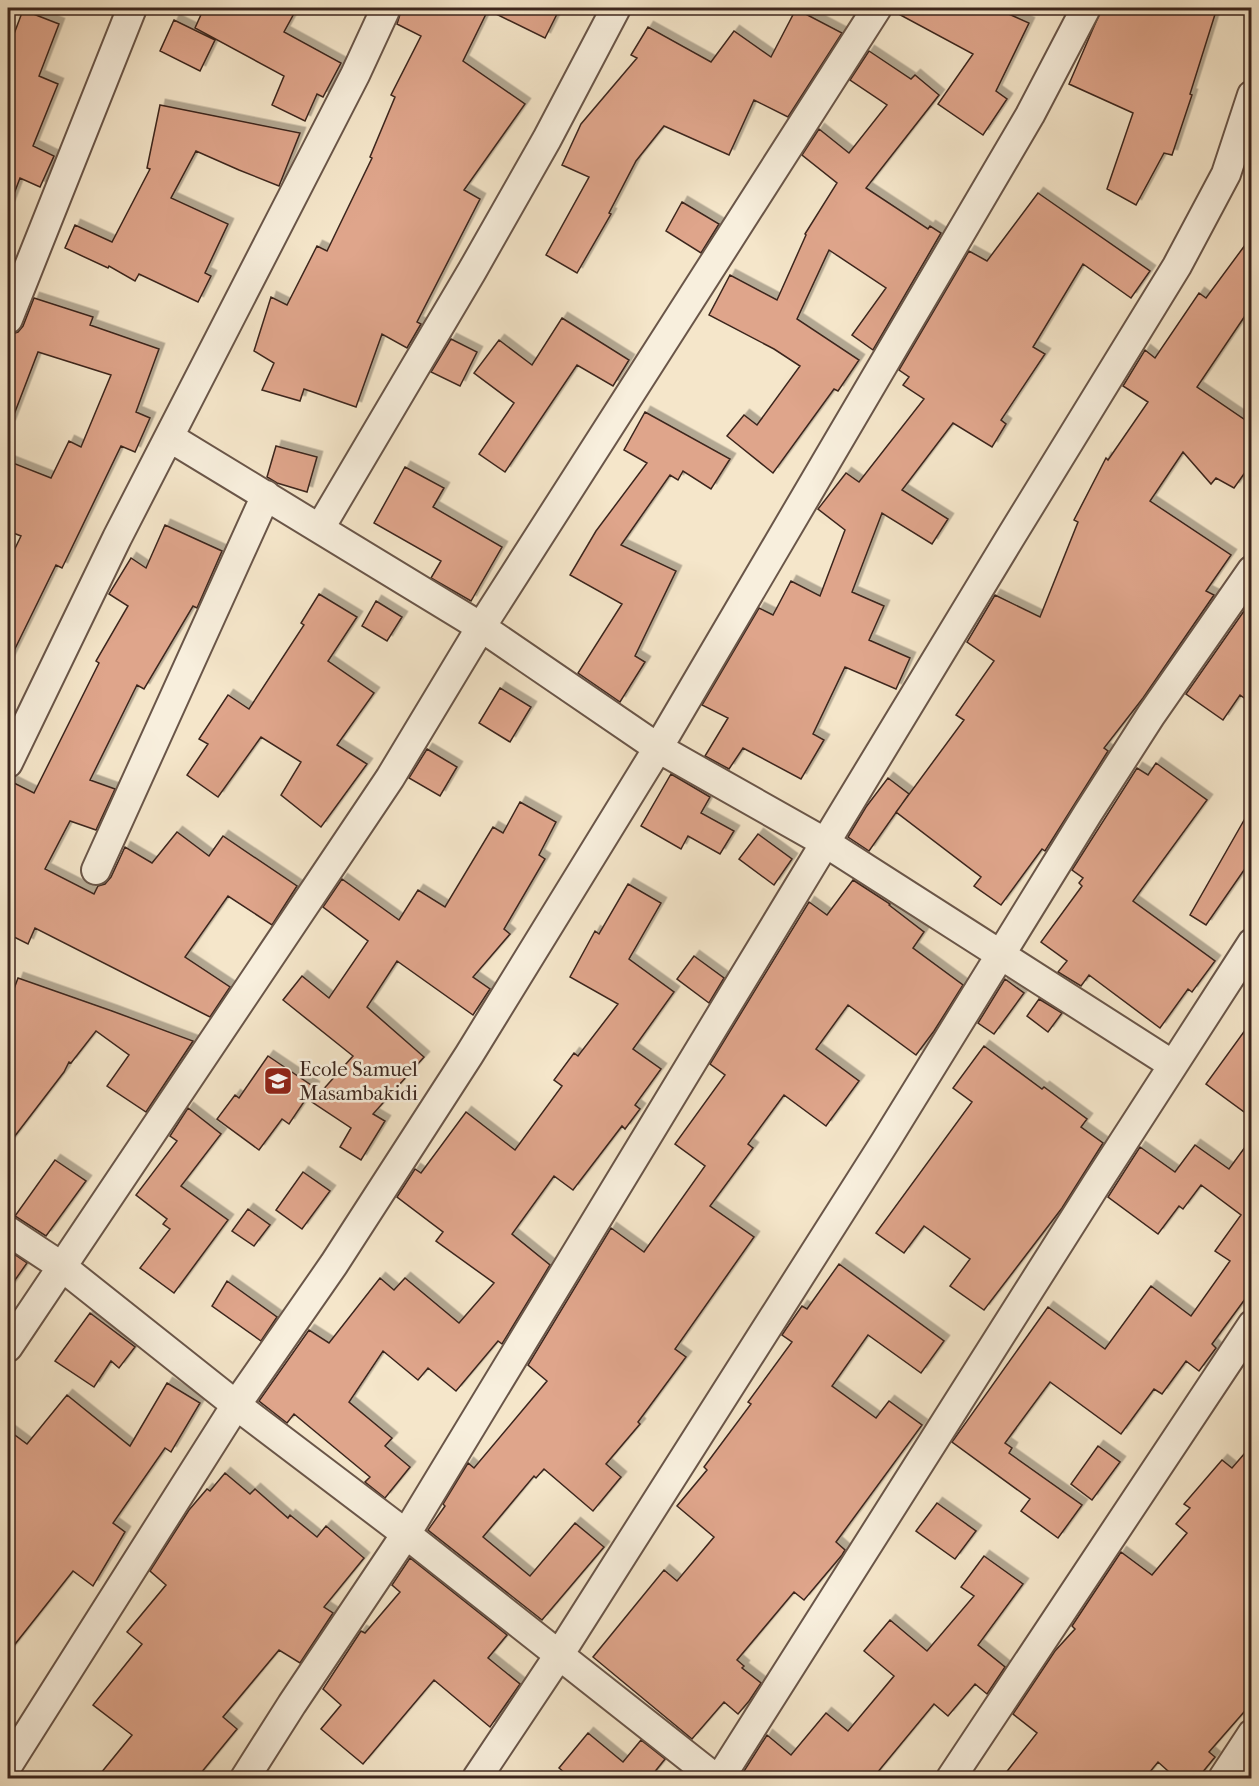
<svg xmlns="http://www.w3.org/2000/svg" width="1259" height="1786" font-family="'IM FELL French Canon',serif">
	<defs>
		<filter id="shadow"><feDropShadow dx="5.5" dy="-5.5" stdDeviation="0" flood-color="#0004"/></filter>
	</defs>
	<rect width="100%" height="100%" fill="#f5e6ca"/>
	<filter id="stains"><feTurbulence type="fractalNoise" baseFrequency=".00333" numOctaves="4"/><feColorMatrix values="0 0 0 0 .2 0 0 0 0 .09 0 0 0 0 .02 0 0 0 .5 -.17"/></filter>
	<radialGradient id="worn" r=".72"><stop offset=".6" stop-color="#630" stop-opacity="0"/><stop offset="1" stop-color="#630" stop-opacity=".3"/></radialGradient>
	<!-- building -->
	<path fill="#dfa58b" stroke="#3c261e" stroke-width="1.5" filter="url(#shadow)" d="M204,8H297L284,32L341,63L323,97L317,94L305,121L272,105L284,76L195,28Z
		M402,8H560L545,38L488,10L463,61L525,104L464,190L480,199L417,322L421,324L407,348L382,334L356,407L304,389L300,401L262,390L274,363L254,351L271,297L287,305L317,246L327,251L372,158L370,157L395,97L391,95L421,36L397,24Z
		M893,8H995L1029,23L996,91L1007,99L983,135L938,104L973,54L893,11Z
		M1102,8H1217L1190,94L1192,95L1172,155L1164,153L1136,205L1107,189L1133,113L1069,84Z
		M796,9L842,33L788,117L754,100L729,155L664,126L636,161L609,213L611,214L577,273L546,255L589,177L562,165L581,124L637,58L631,55L648,27L711,62L734,31L771,57Z
		M23,10L59,24L39,76L58,84L33,146L54,156L40,187L20,178L9,207L8,50Z
		M174,20L215,40L200,71L160,51Z
		M869,51L911,79L915,75L939,95L866,188L928,229L930,226L941,233L873,350L852,335L886,288L829,250L797,319L859,360L838,391L834,389L773,473L727,436L744,415L757,425L800,366L774,349L709,315L730,275L777,300L806,235L805,234L837,183L802,155L819,129L849,153L887,105L850,80Z
		M160,105L300,133L279,186L239,170L196,151L171,198L228,224L205,273L211,276L198,302L139,274L135,281L109,266L108,268L65,248L75,225L112,242L150,169L147,168Z
		M1038,193L1150,271L1131,298L1083,264L1033,347L1045,354L1001,420L1006,424L992,447L953,423L902,490L948,519L932,544L882,513L852,592L884,606L869,640L910,658L896,689L845,667L813,734L824,740L801,779L743,748L729,769L705,756L728,718L702,705L759,608L773,615L791,581L820,596L845,530L818,509L846,473L859,482L924,399L903,385L909,377L899,370L969,251L987,261Z
		M682,202L719,224L701,253L666,231Z
		M1251,237V307L1197,387L1251,424V464L1234,488L1216,478L1211,484L1183,452L1150,501L1231,555L1206,591L1214,595L1143,698L1104,748L1108,751L1045,851L1042,849L1001,905L974,886L981,877L896,812L964,720L956,715L994,661L967,642L995,595L1040,617L1078,522L1074,520L1106,458L1108,460L1148,402L1123,386L1145,350L1155,358L1199,293L1206,298Z
		M34,298L93,317L90,325L159,349L136,412L150,418L135,452L121,446L62,568L56,565L8,663V563L21,536L8,531V461L51,478L69,441L81,447L111,375L38,352L10,425H8V335L18,332L23,326Z
		M562,318L629,360L613,386L577,365L505,472L479,454L514,403L474,373L499,340L532,365Z
		M451,339L477,352L460,386L431,372Z
		M645,412L730,459L711,489L683,471L678,480L670,475L621,545L676,571L635,656L645,662L620,702L578,673L622,604L570,575L596,531L647,463L624,450Z
		M276,446L317,457L307,492L277,483L267,477Z
		M405,467L444,488L433,507L502,547L471,601L431,578L441,561L374,523Z
		M165,525L222,551L197,608L193,606L144,689L137,685L90,780L115,789L96,830L70,821L45,869L94,894L98,886L105,884L111,877L125,847L152,863L177,832L209,856L223,836L297,886L272,925L228,896L185,957L230,987L210,1017L35,928L28,944L8,934V780L34,793L99,663L96,661L128,606L109,594L131,558L146,568Z
		M319,594L357,617L328,661L374,693L337,745L367,764L321,827L281,795L301,762L261,737L218,797L187,775L208,744L199,739L228,695L249,709L304,625L301,623Z
		M376,601L402,617L387,641L362,626Z
		M1244,611L1251,615V703L1240,695L1223,720L1186,694Z
		M500,688L531,707L510,742L479,723Z
		M427,749L457,767L440,796L409,778Z
		M1156,763L1207,800L1133,901L1215,961L1192,992L1188,989L1160,1028L1089,975L1081,986L1058,972L1067,961L1041,942L1082,886L1079,883L1083,878L1072,870L1137,768L1148,775Z
		M671,774L710,797L701,813L734,831L720,854L688,836L681,849L641,826Z
		M888,778L909,794L869,851L848,837L866,807Z
		M520,802L556,822L539,855L545,859L504,929L510,934L473,977L490,989L473,1015L397,961L367,1007L424,1057L373,1114L385,1121L361,1160L340,1147L351,1128L312,1102L353,1056L283,1000L302,976L329,998L368,941L323,907L342,879L399,920L418,890L445,907L493,827L503,833Z
		M1251,808V860L1206,925L1190,915Z
		M758,834L792,859L774,885L739,859Z
		M853,880L890,904L889,905L924,932L913,948L963,985L934,1031L916,1055L848,1005L816,1049L859,1081L826,1126L784,1095L748,1144L753,1148L710,1206L754,1237L675,1349L686,1357L638,1422L640,1424L606,1464L621,1477L593,1511L544,1469L536,1478L534,1476L483,1537L530,1576L575,1523L604,1547L542,1620L428,1530L445,1506L443,1504L468,1463L474,1468L547,1381L528,1365L611,1228L644,1252L705,1166L675,1144L725,1075L710,1064L809,902L827,915Z
		M628,884L661,903L629,959L674,992L633,1049L661,1069L635,1105L640,1109L625,1129L622,1126L573,1190L554,1176L512,1234L550,1265L502,1344L498,1341L456,1391L428,1368L418,1380L383,1351L349,1402L392,1438L385,1446L410,1467L385,1498L365,1482L370,1477L294,1414L287,1423L259,1401L309,1330L329,1343L380,1278L394,1290L405,1278L459,1323L494,1283L436,1241L443,1232L397,1197L415,1169L421,1173L466,1112L515,1150L562,1086L554,1080L574,1053L578,1056L618,1004L570,977L595,931L599,934Z
		M694,956L724,978L709,1003L677,979Z
		M18,978L112,1011L193,1041L146,1112L107,1086L129,1055L96,1031L71,1063L69,1062L64,1072L8,1145V1005Z
		M1005,979L1024,993L994,1034L978,1023Z
		M1039,999L1062,1013L1048,1032L1027,1016Z
		M1251,1022V1117L1206,1084Z
		M984,1046L1042,1089L1044,1087L1087,1119L1081,1127L1103,1143L1062,1208L984,1310L950,1286L970,1259L924,1226L904,1253L876,1233L972,1102L953,1088Z
		M268,1056L314,1087L289,1124L282,1119L259,1150L217,1119L235,1095L239,1098Z
		M188,1108L221,1134L181,1186L228,1220L174,1293L140,1268L170,1229L163,1224L167,1219L136,1195L177,1141L170,1136Z
		M1251,1139V1291L1212,1344L1216,1348L1199,1371L1186,1361L1162,1394L1154,1389L1121,1434L1050,1382L1005,1443L1012,1448L1009,1453L1082,1505L1058,1538L1021,1511L1030,1499L952,1442L1048,1307L1105,1349L1151,1286L1191,1316L1230,1261L1215,1251L1241,1215L1201,1185L1183,1209L1179,1206L1158,1234L1108,1197L1140,1147L1175,1172L1195,1145L1229,1169Z
		M55,1160L86,1181L46,1236L15,1216Z
		M303,1172L330,1191L302,1229L276,1210Z
		M248,1209L270,1225L254,1246L232,1231Z
		M8,1250L27,1263L8,1290Z
		M839,1264L944,1341L921,1373L868,1335L832,1386L876,1418L889,1401L922,1425L836,1542L845,1550L842,1555L804,1600L794,1592L737,1660L744,1666L742,1668L761,1683L749,1701L738,1714L724,1702L692,1739L593,1657L664,1570L677,1581L714,1537L677,1506L707,1470L704,1467L751,1404L748,1402L792,1342L782,1335L786,1329L802,1306L807,1309Z
		M227,1281L277,1317L261,1341L212,1306Z
		M90,1313L135,1347L119,1368L111,1361L94,1387L55,1361Z
		M167,1383L200,1403L171,1452L165,1448L113,1523L125,1532L93,1586L73,1571L8,1653V1430L27,1444L67,1395L130,1446Z
		M1098,1446L1120,1462L1092,1500L1071,1484Z
		M1251,1446V1704L1209,1752L1215,1757L1197,1779H1177L1158,1762L1144,1779H1001L1037,1733L1013,1714L1055,1651L1075,1629L1072,1626L1121,1552L1152,1575L1187,1533L1176,1524L1190,1508L1184,1504L1222,1460L1232,1468Z
		M225,1473L250,1494L255,1489L288,1518L290,1515L317,1537L326,1526L364,1558L324,1607L333,1613L300,1663L279,1650L223,1717L237,1729L196,1779H96L132,1735L93,1705L142,1644L127,1632L166,1585L150,1571L189,1510L207,1489L210,1491Z
		M937,1503L976,1531L955,1559L916,1531Z
		M984,1556L1023,1584L978,1645L1005,1667L987,1694L975,1684L948,1716L934,1704L872,1779H739L767,1735L791,1755L826,1713L848,1731L894,1676L864,1651L890,1620L927,1651L974,1596L961,1587Z
		M410,1558L507,1635L488,1658L520,1684L490,1727L434,1680L363,1764L321,1729L341,1705L323,1689L361,1631L365,1633L400,1592L392,1585Z
		M588,1733L623,1762L641,1740L665,1759L649,1779H572L559,1768Z"/>
	<g fill="none" stroke-linecap="round" stroke-linejoin="round">
		<!-- minor casing -->
		<g stroke="#6a5649" stroke-width="32">
			<path id="minor" d="M8,319L132,8
				M169,437L481,627L658,748L826,843L1173,1065
				M320,528L472,271L547,139L616,8
				M8,763L117,538L355,75L386,8
				M96,870L266,495
				M8,1231L61,1266L236,1405L406,1534L715,1778
				M8,1347L390,778L481,627L877,8
				M8,1765L236,1405L334,1264L469,1055L658,748L1030,115L1086,8
				M245,1778L292,1704L406,1534L1010,538L1177,266L1226,174L1252,95
				M477,1778L559,1655L885,1142L1088,813L1151,715L1252,570
				M720,1778L1097,1183L1252,943
				M951,1778L1252,1325
				M1223,1778L1252,1734"/>
		</g>
		<!-- minor -->
		<use href="#minor" stroke="#f8efdd" stroke-width="28"/>
	</g>
	<!-- icons -->
	<defs>
		<g id="school-square" transform="scale(1.5)"><rect x="-9" y="-9" width="18" height="18" rx="4" fill="#8f2418" stroke="#f8efdd"/><path d="M0-5L7-2L0 1L-7-2ZM-4 1L0 2.5L4 1V4Q0 6-4 4Z" fill="#fff"/></g>
	</defs>
	<g fill-rule="evenodd">
		<use href="#school-square" x="278" y="1081"/>
	</g>
	<g text-anchor="middle" stroke-width="5" stroke-linejoin="round" paint-order="stroke">
		<!-- poi labels -->
		<g font-size="21" fill="#3c261e" stroke="#f8efdd" text-anchor="start">
			<text x="299" y="1076">Ecole Samuel<tspan x="299" dy="24">Masambakidi</tspan></text>
		</g>
	</g>
	<!-- margin -->
	<rect width="1259" height="1786" fill="none" stroke="#f5e6ca" stroke-width="30"/>
	<rect x="9" y="9" width="1241" height="1768" fill="none" stroke="#3c261e" stroke-width="3"/>
	<rect x="15" y="15" width="1229" height="1756" fill="none" stroke="#3c261e" stroke-width="1.5"/>
	<rect width="100%" height="100%" filter="url(#stains)"/>
	<rect width="100%" height="100%" fill="url(#worn)"/>
</svg>
